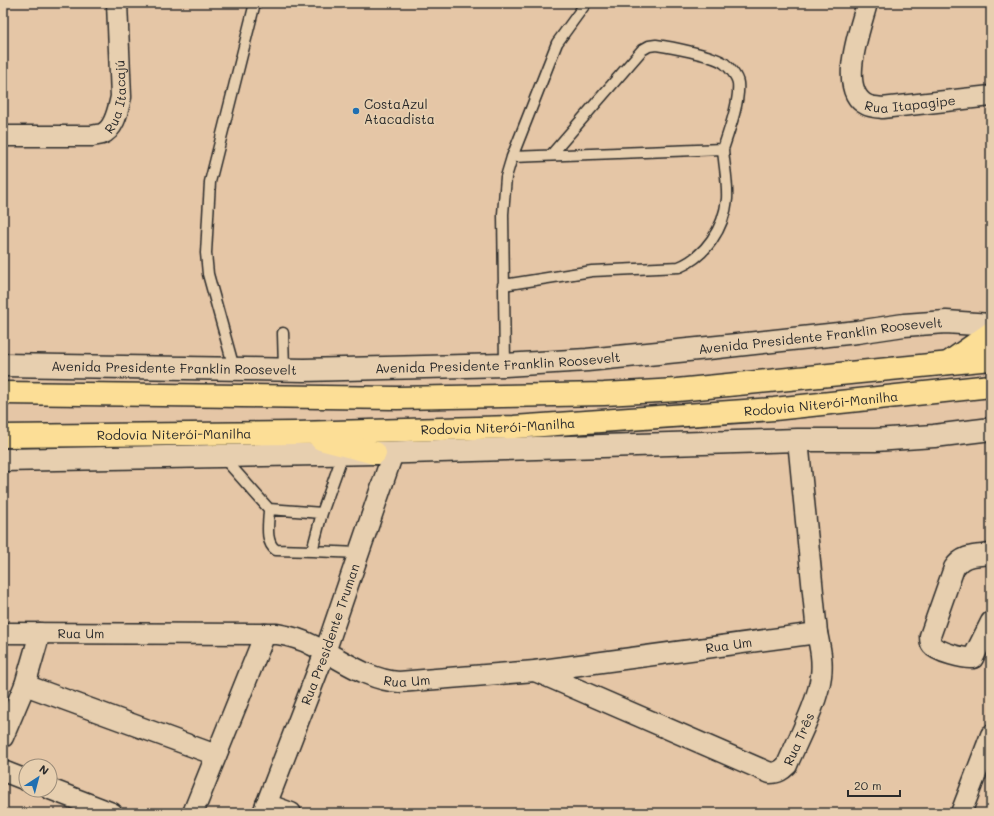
<svg xmlns="http://www.w3.org/2000/svg" width="994" height="816" font-family="Mali,sans-serif">
	<rect width="100%" height="100%" fill="#e5c6a6"/>
	<filter id="ink" filterUnits="userSpaceOnUse"><feTurbulence type="fractalNoise" baseFrequency=".025" numOctaves="2"/><feDisplacementMap in="SourceGraphic" scale="8" xChannelSelector="R" yChannelSelector="G"/><feConvolveMatrix kernelMatrix="1 2 1 2 8 2 1 2 1" color-interpolation-filters="sRGB"/></filter>
	<g filter="url(#ink)">
		<g fill="none" stroke-linecap="round" stroke-linejoin="round">
			<!-- lane casing -->
			<g stroke="#2b2b2b" stroke-width="13">
				<path id="lane" d="M551,155L642,50L649,46L656,45C671,47 712,55 724,63C729,67 737,76 738,83C740,101 729,131 723,149
					M503,285L592,271L679,267C706,256 724,228 727,199C728,182 724,165 723,149L512,157
					M283,333L284,369
					M505,365L503,214L506,177L512,157L557,43L586,3
					M234,368L208,274L206,253L210,182L255,3
					M222,456L269,509C269,521 264,542 276,550L312,551L322,513L343,454
					M269,509L322,513
					M312,551L359,553"/>
			</g>
			<!-- street casing -->
			<g stroke="#2b2b2b" stroke-width="23">
				<g id="street">
					<path id="s1" d="M867,3C861,27 836,90 867,105C871,107 877,107 882,108L991,96"/>
					<path id="s2" d="M3,136H92C95,135 99,135 102,134C115,129 118,109 121,97L117,3"/>
					<path d="M991,554C976,556 963,554 954,568L930,636C930,639 930,643 932,645C937,652 965,659 973,658L991,622"/>
					<path id="s3" d="M3,633L277,634C289,636 301,639 312,645C340,658 367,680 399,682L535,671L817,633"/>
					<path id="s4" d="M535,671L770,773C778,773 782,770 787,765C798,739 818,702 821,676C823,661 820,647 817,633L798,440"/>
					<path d="M25,685L216,755"/>
					<path d="M3,737L25,685L40,633"/>
					<path d="M3,771L26,780"/>
					<path d="M50,789L112,813"/>
					<path d="M266,804L291,813"/>
					<path d="M193,813L265,634"/>
					<path id="s5" d="M263,813L325,652L393,453"/>
					<path d="M961,813L991,735"/>
				</g>
			</g>
			<!-- secondary casing -->
			<g stroke="#2b2b2b" stroke-width="25">
				<g id="secondary">
					<path id="s6" d="M3,365L304,370L505,365L587,360L718,347L857,332L904,325L946,322L991,325"/>
					<path d="M3,460L375,453L798,440H875L934,436L991,429"/>
				</g>
			</g>
			<!-- highway casing -->
			<g stroke="#2b2b2b" stroke-width="25">
				<g id="highway">
					<path d="M948,363L991,333"/>
					<path d="M3,393L397,398L604,394L677,390L991,359"/>
					<path id="s7" d="M3,436L297,433L514,427L774,409L991,386"/>
					<path d="M321,439L375,453"/>
				</g>
			</g>
			<!-- lane -->
			<use href="#lane" stroke="#e7cfaf" stroke-width="10"/>
			<!-- street -->
			<use href="#street" stroke="#e7cfaf" stroke-width="20"/>
			<!-- secondary -->
			<use href="#secondary" stroke="#e7cfaf" stroke-width="22"/>
			<!-- highway -->
			<use href="#highway" stroke="#fcde96" stroke-width="22"/>
		</g>
	</g>
	<!-- markers -->
	<circle fill="#1f6fb2" stroke="#e7cfaf" stroke-width="1.5" cx="356" cy="111" r="4"/>
	<g text-anchor="middle" stroke-width="3.5" stroke-linejoin="round" paint-order="stroke">
		<!-- street labels -->
		<g font-size="13" fill="#2b2b2b" stroke="#e7cfaf">
			<text dy="5" stroke="none"><textPath href="#s2" startOffset="142">Rua Itacajú</textPath></text>
			<text dy="5" stroke="none"><textPath href="#s1" startOffset="153">Rua Itapagipe</textPath></text>
			<text dy="5" stroke="none"><textPath href="#s6" startOffset="819">Avenida Presidente Franklin Roosevelt</textPath></text>
			<text dy="5" stroke="none"><textPath href="#s6" startOffset="495">Avenida Presidente Franklin Roosevelt</textPath></text>
			<text dy="5" stroke="none"><textPath href="#s6" startOffset="171">Avenida Presidente Franklin Roosevelt</textPath></text>
			<text dy="5" stroke="none"><textPath href="#s7" startOffset="819">Rodovia Niterói-Manilha</textPath></text>
			<text dy="5" stroke="none"><textPath href="#s7" startOffset="495">Rodovia Niterói-Manilha</textPath></text>
			<text dy="5" stroke="none"><textPath href="#s7" startOffset="171">Rodovia Niterói-Manilha</textPath></text>
			<text dy="5" stroke="none"><textPath href="#s3" startOffset="78">Rua Um</textPath></text>
			<text dy="5" stroke="none"><textPath href="#s5" startOffset="191">Rua Presidente Truman</textPath></text>
			<text dy="5" stroke="none"><textPath href="#s3" startOffset="738">Rua Um</textPath></text>
			<text dy="5" stroke="none"><textPath href="#s3" startOffset="414">Rua Um</textPath></text>
			<text dy="5" stroke="none"><textPath href="#s4" startOffset="304">Rua Três</textPath></text>
		</g>
		<!-- poi labels -->
		<g font-size="13" fill="#2b2b2b" stroke="#e7cfaf" text-anchor="start">
			<text x="364" y="109">CostaAzul<tspan x="364" dy="15">Atacadista</tspan></text>
		</g>
	</g>
	<!-- margin -->
	<rect width="994" height="816" fill="none" stroke="#e7cfaf" stroke-width="16"/>
	<rect x="8" y="8" width="978" height="800" fill="none" stroke="#2b2b2b" stroke-width="1.5" filter="url(#ink)"/>
	<!-- north arrow -->
	<g transform="translate(38 778) rotate(36)"><circle r="19" fill="#e7cfaf" stroke="#9c8d7a"/>
	<path d="M0-3L7 15L0 10L-7 15Z" fill="#1f6fb2"/>
	<text y="-6" font-size="11" font-weight="bold" text-anchor="middle" fill="#2b2b2b">N</text>
	</g>
	<!-- scale -->
	<path d="M848 790v6h52v-6" fill="none" stroke="#2b2b2b" stroke-width="2"/>
	<text x="854" y="790" font-size="12" fill="#2b2b2b" stroke="#e7cfaf" stroke-width="3" paint-order="stroke">20 m</text>
</svg>
